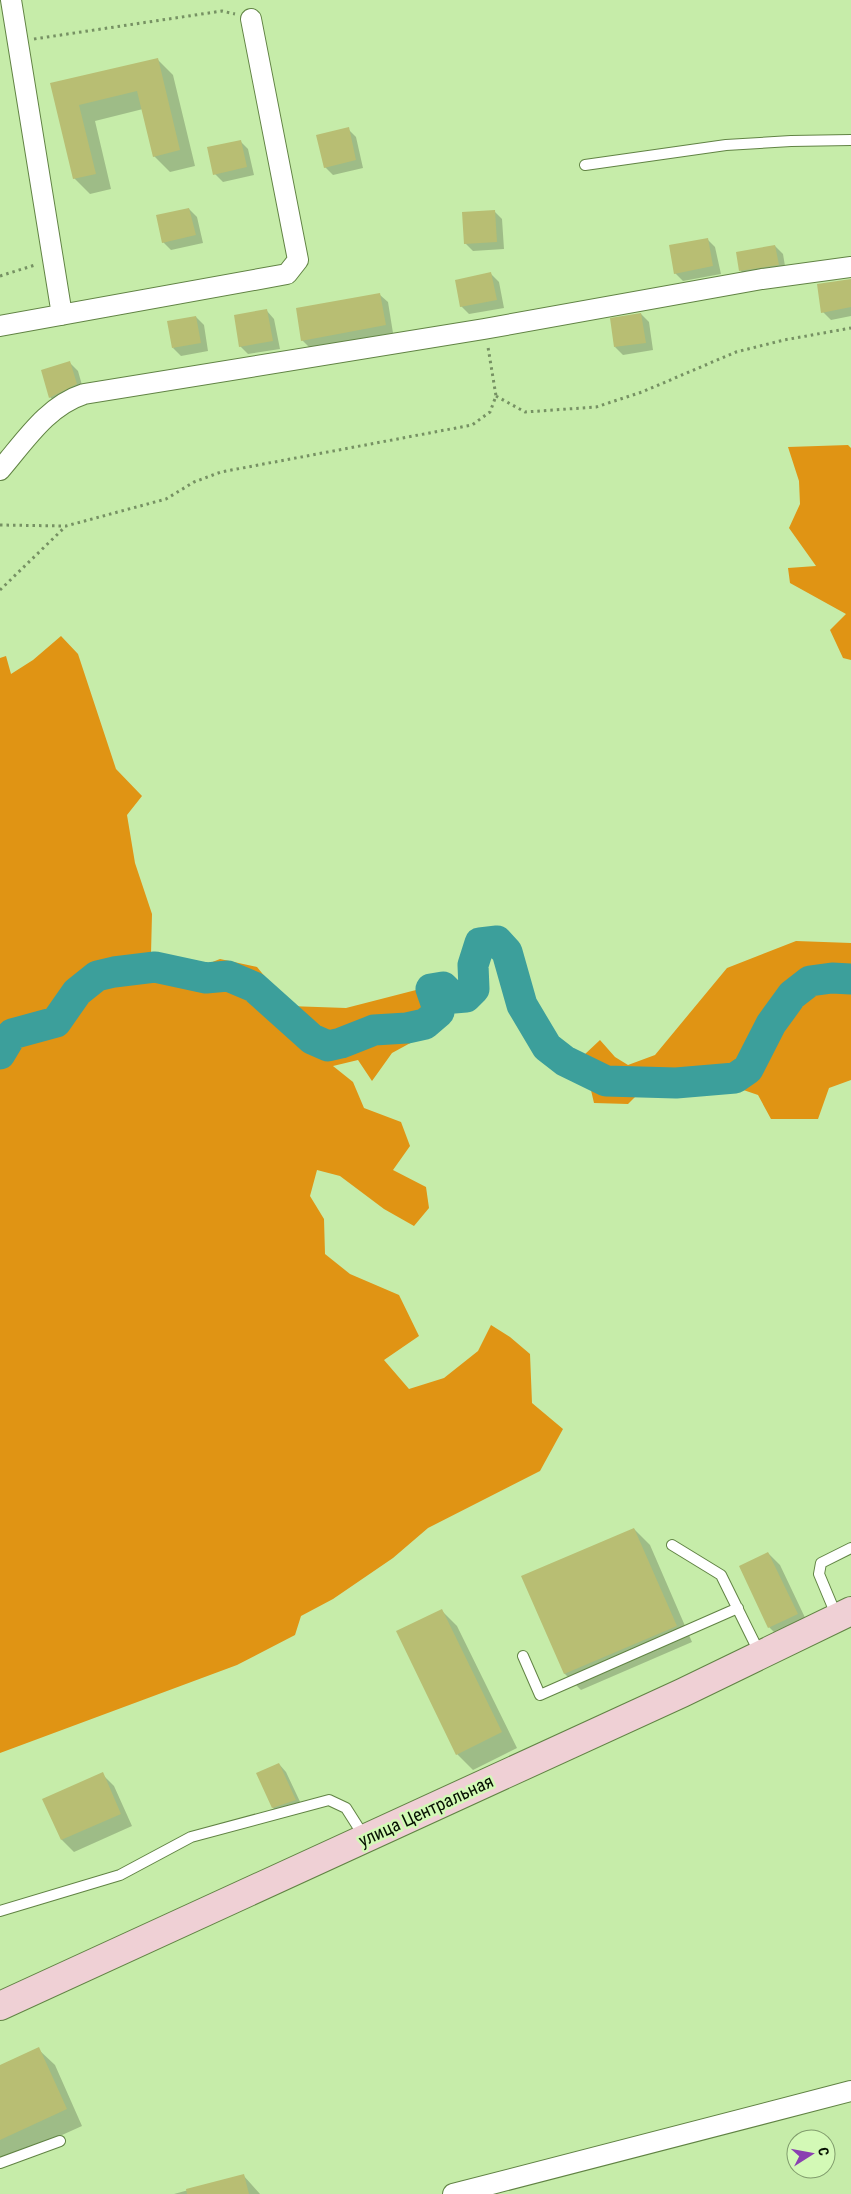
<svg xmlns="http://www.w3.org/2000/svg" width="851" height="2194" font-family="'Roboto Condensed',sans-serif">
	<rect width="100%" height="100%" fill="#c6eca9"/>
	<!-- forest -->
	<path fill="#e09414" d="M848,445L851,448V660L843,658L830,630L846,614L790,583L788,568L816,566L789,528L800,504L799,481L788,447Z
		M61,636L78,654L116,769L142,796L127,815L135,863L152,914L151,954L187,972L220,959L257,967L289,1006L346,1008L416,990L436,1029L392,1053L372,1081L358,1060L333,1066L353,1082L364,1108L401,1122L410,1146L393,1170L426,1187L429,1208L414,1226L384,1209L340,1176L317,1170L310,1196L324,1219L325,1254L350,1274L399,1295L419,1336L384,1360L409,1389L444,1378L478,1351L491,1325L510,1337L530,1354L532,1403L563,1429L540,1471L428,1528L393,1558L333,1599L301,1616L295,1635L237,1665L0,1753V658L6,656L11,674L33,660Z
		M796,941L851,943V1080L829,1088L818,1119H771L758,1095L720,1082L674,1093L644,1088L628,1104L594,1103L583,1056L600,1040L615,1057L628,1065L655,1055L727,968Z"/>
	<!-- shadow -->
	<path fill="#0003" d="M157,59L173,75L195,166L170,172L154,156L143,109L95,121L111,189L90,194L74,178L52,84Z
		M348,129L356,137L363,168L333,175L325,167Z
		M240,141L248,149L254,175L223,182L215,174Z
		M189,209L197,217L203,243L171,250L163,242Z
		M494,211L502,219L504,249L473,251L465,243Z
		M707,239L715,247L721,274L683,281L675,273Z
		M775,246L783,254L786,272L748,278L740,270Z
		M491,274L499,282L504,308L469,314L461,306Z
		M851,280V316L831,320L823,312Z
		M380,295L388,302L393,333L310,348L302,340Z
		M267,311L274,319L280,349L248,354L240,346Z
		M641,314L649,322L653,350L623,355L615,347Z
		M196,317L204,325L208,351L181,356L173,348Z
		M70,363L78,371L84,392L58,405L50,397Z
		M634,1529L650,1545L692,1642L581,1690L565,1674L523,1577Z
		M768,1553L780,1565L809,1626L781,1639L769,1627Z
		M441,1610L457,1626L517,1748L473,1770L457,1754Z
		M279,1764L286,1772L303,1808L281,1816L273,1808Z
		M102,1774L114,1786L132,1826L74,1852L62,1840L44,1800Z
		M38,2049L55,2065L82,2126L0,2163V2067Z
		M243,2175L260,2194H174Z"/>
	<g fill="none" stroke-linecap="round" stroke-linejoin="round">
		<!-- river -->
		<path stroke="#3c9f9b" stroke-width="31" d="M0,1054L12,1034L56,1022L77,992L97,976L114,972L155,967L206,978L228,976L254,987L312,1039L328,1046L341,1043L374,1030L407,1028L425,1024L439,1012L431,989L443,987L454,998L466,997L474,989L473,965L480,943L497,941L507,952L522,1005L547,1047L565,1061L606,1081L676,1083L735,1078L748,1069L771,1024L792,995L810,981L832,978L851,979"/>
	</g>
	<!-- building -->
	<path fill="#b8be73" d="M158,58L180,150L153,157L137,91L79,105L96,174L73,179L50,83Z
		M349,127L356,160L324,168L316,135Z
		M241,140L247,167L213,175L207,147Z
		M189,208L196,235L162,243L156,215Z
		M495,210L497,242L464,244L462,212Z
		M708,238L713,266L674,274L669,245Z
		M775,245L779,265L739,271L736,252Z
		M491,272L497,300L460,307L455,280Z
		M851,279V307L821,313L817,284Z
		M380,293L386,325L301,341L296,308Z
		M267,309L273,341L239,347L234,315Z
		M641,313L646,343L614,347L610,318Z
		M196,316L201,343L172,348L167,321Z
		M70,361L77,384L49,398L41,370Z
		M634,1528L677,1626L564,1674L521,1576Z
		M768,1552L798,1614L768,1628L739,1566Z
		M442,1609L502,1732L456,1755L396,1631Z
		M279,1763L296,1800L272,1808L256,1773Z
		M103,1772L121,1814L61,1840L42,1799Z
		M39,2047L67,2109L0,2140V2065Z
		M244,2174L249,2194H187L186,2189Z"/>
	<g fill="none" stroke-linecap="round" stroke-linejoin="round">
		<!-- service casing -->
		<g stroke="#618344" stroke-width="12">
			<path id="service" d="M585,165L726,145L791,141L851,140
				M672,1545L721,1575L760,1654
				M837,1617L819,1574L821,1563L851,1548
				M523,1656L540,1695L738,1608
				M0,1911L120,1875L191,1837L329,1800L346,1808L365,1838
				M0,2163L60,2141"/>
		</g>
		<!-- minor casing -->
		<g stroke="#618344" stroke-width="22">
			<path id="minor" d="M11,0L62,315
				M0,326L287,274L298,260L251,19
				M0,470C25,441 47,406 84,394L484,329L762,279L851,267
				M453,2194L851,2091"/>
		</g>
		<!-- secondary casing -->
		<g stroke="#618344" stroke-width="30">
			<path id="secondary" d="M0,2006L682,1693L851,1611"/>
		</g>
		<!-- path -->
		<path stroke="#769163" stroke-width="3" stroke-dasharray="2.5 4" stroke-linecap="butt" d="M34,39L222,11L235,14
			M0,276L35,265
			M496,396L525,412L596,407L642,392L736,352L784,340L851,328
			M0,525L66,526L166,499L194,482L221,472L472,425L490,412L496,396L488,347
			M0,590L65,527"/>
		<!-- service -->
		<use href="#service" stroke="#fff" stroke-width="10"/>
		<!-- minor -->
		<use href="#minor" stroke="#fff" stroke-width="20"/>
		<!-- secondary -->
		<use href="#secondary" stroke="#efd0d5" stroke-width="28"/>
	</g>
	<g text-anchor="middle" stroke-width="5" stroke-linejoin="round" paint-order="stroke">
		<!-- street labels -->
		<g font-size="18" fill="#051000" stroke="#d3f9b6">
			<text transform="translate(426 1811) rotate(-25)" y="6">улица Центральная</text>
		</g>
	</g>
	<!-- north arrow -->
	<g transform="translate(811 2154) rotate(79)"><circle r="24" fill="#d3f9b6" stroke="#819c6d"/>
	<path d="M0-4L9 19L0 12L-9 19Z" fill="#8a3fb1"/>
	<text y="-8" font-size="14" font-weight="bold" text-anchor="middle" fill="#051000">С</text>
	</g>
</svg>
